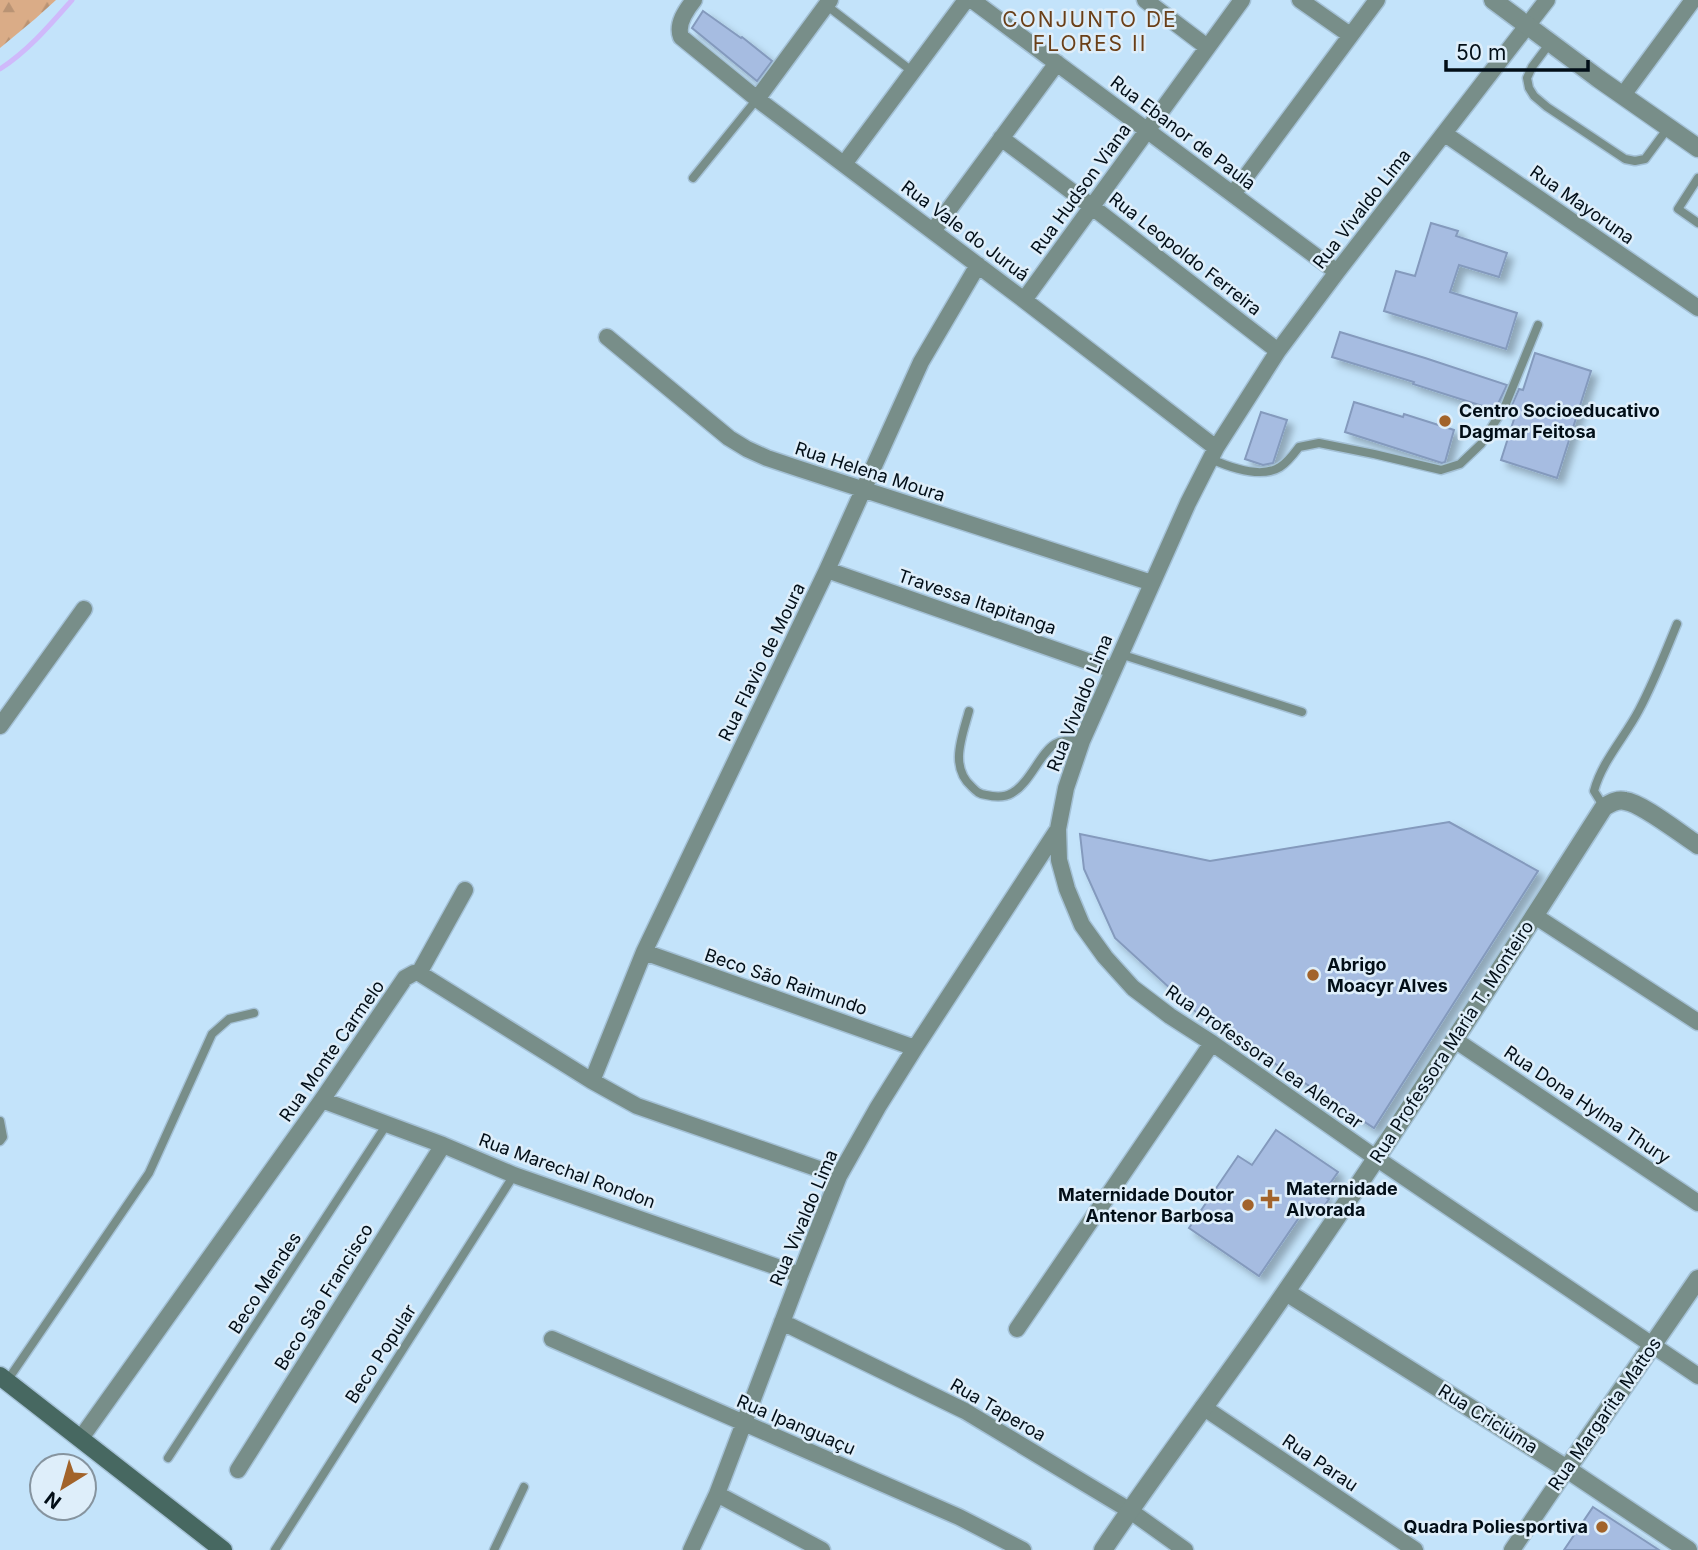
<svg xmlns="http://www.w3.org/2000/svg" width="1698" height="1550" font-family="Inter,sans-serif">
	<defs>
		<pattern id="forest-firs" width="22" height="20" patternUnits="userSpaceOnUse" patternTransform="scale(1.75)"><rect width="22" height="20" fill="#daac87"/><path d="M5 1l3.5 6h-7zM16 11l3.5 6h-7z" fill="#b99374"/></pattern>
		<filter id="shadow"><feDropShadow dx="6" dy="6" stdDeviation="3.5" flood-color="#0004"/></filter>
	</defs>
	<rect width="100%" height="100%" fill="#c3e3fa"/>
	<!-- forest -->
	<path fill="url(#forest-firs)" d="M0,0H56L35,19L0,48Z"/>
	<g fill="none" stroke-linecap="round" stroke-linejoin="round">
		<!-- stream -->
		<path stroke="#cfb9fa" stroke-width="5" d="M0,69C28,51 50,25 72,0"/>
	</g>
	<!-- building -->
	<path fill="#a6bce1" stroke="#849abd" stroke-width="2" filter="url(#shadow)" d="M703,11L741,38L742,37L772,61L757,81L692,28Z
		M1431,223L1458,231L1456,236L1507,253L1499,277L1459,265L1450,292L1517,313L1506,349L1384,311L1396,271L1415,276Z
		M1340,332L1425,358L1507,385L1495,410L1413,384L1414,382L1332,357Z
		M1535,353L1591,371L1557,478L1501,460L1515,416L1508,414L1519,389L1523,390Z
		M1354,402L1403,417L1404,414L1454,430L1445,462L1442,463L1345,432Z
		M1261,412L1287,420L1273,463L1263,465L1245,459Z
		M1449,822L1538,871L1374,1128L1197,1013L1115,938L1084,869L1080,834L1210,861Z
		M1276,1130L1338,1172L1322,1195L1329,1199L1321,1211L1309,1203L1259,1276L1189,1228L1238,1156L1252,1165Z
		M1593,1507L1659,1550H1564Z"/>
	<g fill="none" stroke-linecap="round" stroke-linejoin="round">
		<!-- service casing -->
		<g stroke="#a4c1d6" stroke-width="11">
			<path id="service" d="M826,5L913,72
				M1550,43L1532,67L1527,78L1529,88L1534,96L1547,107L1625,159L1635,161L1645,159L1668,128
				M693,178L757,99
				M1698,178L1678,209L1698,223
				M1211,459C1229,467 1261,479 1280,467C1288,462 1293,455 1299,447L1319,443L1374,454L1441,470L1460,464L1481,444L1505,406L1538,325
				M1120,654L1302,712
				M969,711C962,737 949,767 972,787C977,792 979,794 986,795C995,797 1004,798 1012,793C1030,783 1040,753 1055,744C1063,739 1073,741 1082,741
				M1604,807L1594,791C1602,761 1625,737 1639,710C1654,682 1665,653 1677,624
				M0,1121L3,1137L0,1141
				M7,1381L149,1173L212,1034L229,1019L254,1013
				M168,1458L387,1124
				M275,1550L514,1175
				M494,1550L524,1487"/>
		</g>
		<!-- minor casing -->
		<g stroke="#a4c1d6" stroke-width="19">
			<path id="minor" d="M694,0C686,10 676,24 681,37L757,99L1024,300L1216,448
				M972,0L1337,272
				M1145,0L1207,47
				M1300,0L1350,35
				M1623,95L1693,0
				M757,99L830,0
				M1445,134L1698,308
				M1001,138L1091,206L1278,351
				M844,164L966,0
				M1233,194L1377,0
				M933,231L1057,63
				M1024,300L1242,0
				M607,337L729,438L747,449L767,458L800,469L1152,583
				M827,570L1113,670
				M0,726L84,609
				M1058,829L1059,860L1067,889L1082,925L1105,957L1133,988L1170,1016L1212,1043L1376,1158L1698,1376
				M1535,916L1698,1022
				M644,952L915,1048
				M419,973L465,890
				M1455,1040L1698,1203
				M592,1081L644,952L827,570L921,362L978,265
				M322,1100L443,1145L514,1175L800,1275
				M782,1322L965,1411L1129,1510L1185,1550
				M1017,1329L1212,1043
				M552,1339L959,1517L1023,1550
				M1203,1407L1415,1550
				M81,1438L322,1100L405,978L414,973H419L592,1081L637,1106L839,1176
				M238,1470L443,1145
				M717,1494L822,1550
				M691,1550L717,1494L800,1275L839,1176L878,1107L915,1048L1058,829L1066,788L1082,741L1188,503L1216,448L1278,351L1337,272L1547,0
				M1512,1550L1567,1469"/>
		</g>
		<!-- tertiary casing -->
		<g stroke="#a4c1d6" stroke-width="21">
			<path id="tertiary" d="M1493,0L1599,79L1698,148
				M1286,1292L1567,1469L1688,1550
				M1567,1469L1698,1279
				M1103,1550C1162,1462 1227,1378 1287,1290C1396,1132 1500,970 1604,807C1611,803 1617,799 1625,801C1642,803 1682,835 1698,845"/>
		</g>
		<!-- secondary casing -->
		<g stroke="#a4c1d6" stroke-width="21">
			<path id="secondary" d="M0,1376L223,1550"/>
		</g>
		<!-- service -->
		<use href="#service" stroke="#788e89" stroke-width="8"/>
		<!-- minor -->
		<use href="#minor" stroke="#788e89" stroke-width="16"/>
		<!-- tertiary -->
		<use href="#tertiary" stroke="#788e89" stroke-width="18"/>
		<!-- secondary -->
		<use href="#secondary" stroke="#476861" stroke-width="18"/>
	</g>
	<!-- markers -->
	<g fill="#a2632a" stroke="#deeefa" stroke-width="2.5">
		<circle cx="1445" cy="421" r="7"/>
		<circle cx="1313" cy="975" r="7"/>
		<path d="M1266.5 1188.5h7v7h7v7h-7v7h-7v-7h-7v-7h7z"/>
		<circle cx="1248" cy="1205" r="7"/>
		<circle cx="1602" cy="1527" r="7"/>
	</g>
	<g text-anchor="middle" stroke-width="5" stroke-linejoin="round" paint-order="stroke">
		<!-- street labels -->
		<g font-size="18" fill="#020e17" stroke="#deeefa">
			<text transform="translate(1183 133) rotate(37)" y="6">Rua Ebanor de Paula</text>
			<text transform="translate(1081 189) rotate(-54)" y="6">Rua Hudson Viana</text>
			<text transform="translate(1582 205) rotate(35)" y="6">Rua Mayoruna</text>
			<text transform="translate(1362 209) rotate(-52)" y="6">Rua Vivaldo Lima</text>
			<text transform="translate(965 231) rotate(37)" y="6">Rua Vale do Juruá</text>
			<text transform="translate(1185 254) rotate(38)" y="6">Rua Leopoldo Ferreira</text>
			<text transform="translate(870 472) rotate(18)" y="6">Rua Helena Moura</text>
			<text transform="translate(977 602) rotate(19)" y="6">Travessa Itapitanga</text>
			<text transform="translate(762 662) rotate(-64)" y="6">Rua Flavio de Moura</text>
			<text transform="translate(1080 703) rotate(-68)" y="6">Rua Vivaldo Lima</text>
			<text transform="translate(786 982) rotate(19)" y="6">Beco São Raimundo</text>
			<text transform="translate(1452 1042) rotate(-57)" y="6">Rua Professora Maria T. Monteiro</text>
			<text transform="translate(332 1051) rotate(-55)" y="6">Rua Monte Carmelo</text>
			<text transform="translate(1264 1057) rotate(35)" y="6">Rua Professora Lea Alencar</text>
			<text transform="translate(1587 1105) rotate(34)" y="6">Rua Dona Hylma Thury</text>
			<text transform="translate(567 1171) rotate(20)" y="6">Rua Marechal Rondon</text>
			<text transform="translate(804 1218) rotate(-67)" y="6">Rua Vivaldo Lima</text>
			<text transform="translate(265 1283) rotate(-57)" y="6">Beco Mendes</text>
			<text transform="translate(324 1297) rotate(-58)" y="6">Beco São Francisco</text>
			<text transform="translate(381 1354) rotate(-57)" y="6">Beco Popular</text>
			<text transform="translate(998 1410) rotate(30)" y="6">Rua Taperoa</text>
			<text transform="translate(1605 1414) rotate(-55)" y="6">Rua Margarita Mattos</text>
			<text transform="translate(1488 1419) rotate(32)" y="6">Rua Criciúma</text>
			<text transform="translate(796 1425) rotate(23)" y="6">Rua Ipanguaçu</text>
			<text transform="translate(1320 1463) rotate(34)" y="6">Rua Parau</text>
		</g>
		<!-- poi labels -->
		<g font-size="18" font-weight="bold" fill="#020e17" stroke="#deeefa" text-anchor="start">
			<text x="1459" y="417">Centro Socioeducativo<tspan x="1459" dy="21">Dagmar Feitosa</tspan></text>
			<text x="1327" y="971">Abrigo<tspan x="1327" dy="21">Moacyr Alves</tspan></text>
			<text x="1286" y="1195">Maternidade<tspan x="1286" dy="21">Alvorada</tspan></text>
			<text x="1234" y="1201" text-anchor="end">Maternidade Doutor<tspan x="1234" dy="21">Antenor Barbosa</tspan></text>
			<text x="1588" y="1533" text-anchor="end">Quadra Poliesportiva</text>
		</g>
		<!-- quarter labels -->
		<g font-size="21" letter-spacing="2" fill="#6a3f18" stroke="#deeefa">
			<text x="1090" y="27">CONJUNTO DE<tspan x="1090" dy="24">FLORES II</tspan></text>
		</g>
	</g>
	<!-- north arrow -->
	<g transform="translate(63 1487) rotate(217)"><circle r="33" fill="#deeefa" stroke="#86949f" stroke-width="2"/>
	<path d="M0-5L12 26L0 18L-12 26Z" fill="#a2632a"/>
	<text y="-10" font-size="19" font-weight="bold" text-anchor="middle" fill="#020e17">N</text>
	</g>
	<!-- scale -->
	<path d="M1446 60v10h142v-10" fill="none" stroke="#020e17" stroke-width="3.5"/>
	<text x="1456" y="60" font-size="21" fill="#020e17" stroke="#deeefa" stroke-width="5" paint-order="stroke">50 m</text>
</svg>
